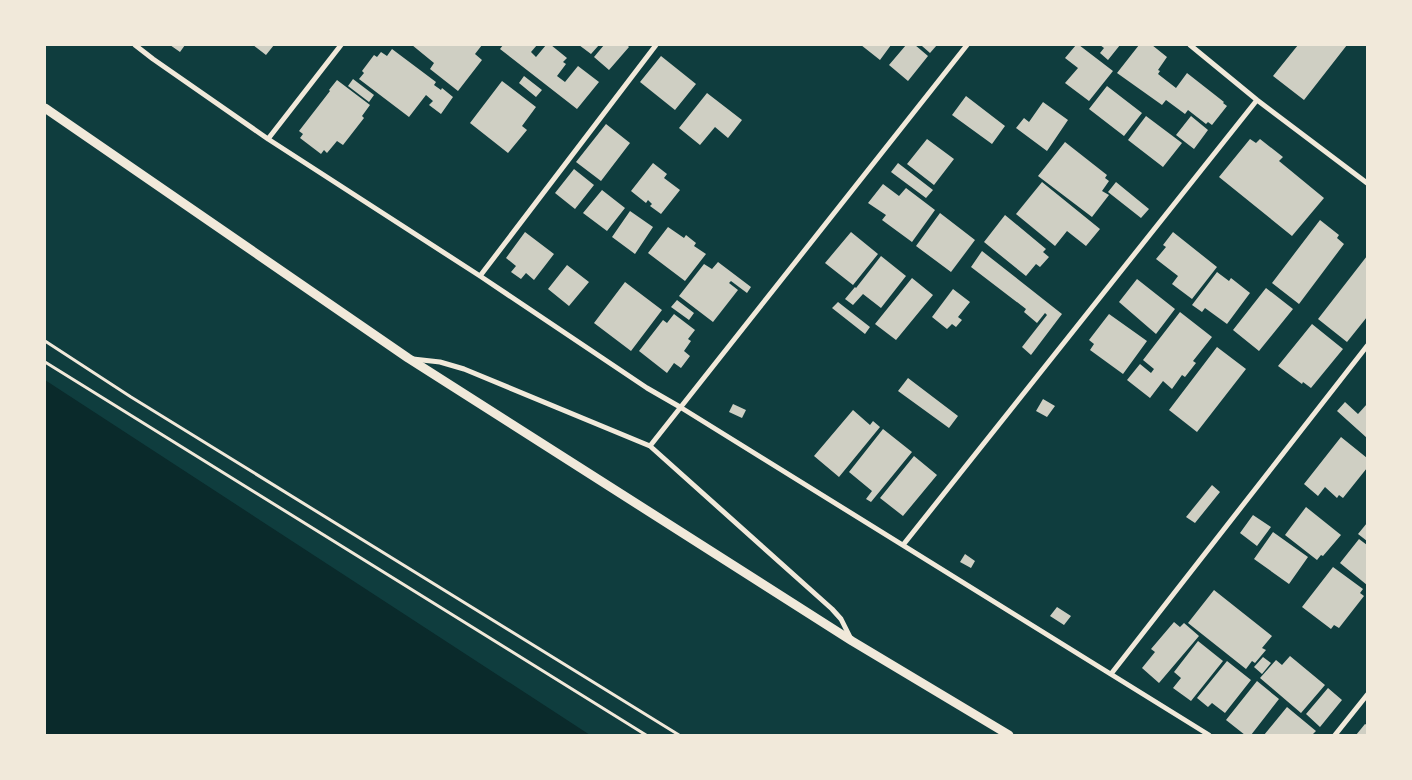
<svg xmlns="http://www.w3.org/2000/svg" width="1412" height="780" font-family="'Exo 2',sans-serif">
	<rect width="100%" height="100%" fill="#0f3d3e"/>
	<!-- water -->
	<path fill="#0a2a2b" d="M45,380L590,735H45Z"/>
	<!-- building -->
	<path fill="#cfcfc3" d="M170,45H185L180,52Z
		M253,45H274L266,55Z
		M412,45H482L475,54L482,60L458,91L430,69L434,63Z
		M503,45H537L531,52L536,57L546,45H551L567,58L563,62L566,64L557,76L565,82L578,66L599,82L577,109L500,49Z
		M579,45H599L591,54Z
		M604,45H627L629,47L609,70L594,57Z
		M861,45H891L880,60Z
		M906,45H915L928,56L908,81L889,65Z
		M923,45H937L930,53L922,46Z
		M1076,45H1079L1113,71L1089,101L1065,83L1078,68L1065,58Z
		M1100,45H1120L1108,60L1100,53L1104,48Z
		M1139,45H1152L1167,57L1158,70L1160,71L1158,74L1176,88L1187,73L1224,102L1223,103L1227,106L1212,125L1208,122L1206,124L1188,110L1185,114L1166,100L1162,105L1117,73Z
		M1298,45H1347L1304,100L1273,76Z
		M392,49L436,82L434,85L441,90L442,88L453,97L441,114L429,105L433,101L426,95L409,117L359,79L364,73L362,71L374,55L377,57L381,52L387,56Z
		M661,56L696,84L675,110L640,82Z
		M524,76L542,90L536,97L519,83Z
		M353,79L374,95L369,102L348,86Z
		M337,80L370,105L362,116L364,118L343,145L337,141L327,153L324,150L321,154L300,138L303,134L299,131L330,91L329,90Z
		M502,81L536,107L522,126L527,130L508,153L470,123Z
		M1107,86L1142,113L1124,136L1089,109Z
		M707,93L742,120L728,138L715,127L700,145L679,128Z
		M966,96L1005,126L992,144L952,115Z
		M1043,102L1068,120L1047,151L1016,128L1024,118L1029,122Z
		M1146,116L1182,143L1163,167L1128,140Z
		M1191,116L1208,130L1194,149L1176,135Z
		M606,124L630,143L601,181L576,162Z
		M927,139L954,159L934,185L907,164Z
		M1250,139L1256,143L1260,139L1283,157L1279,161L1324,198L1292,236L1219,177Z
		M1065,142L1107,175L1105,178L1109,181L1102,191L1109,195L1092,217L1038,176Z
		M653,163L667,174L664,178L680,190L661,214L650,206L652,204L648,200L646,203L631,191Z
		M898,163L933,190L926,198L891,172Z
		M574,169L594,185L575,209L555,193Z
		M1042,182L1100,229L1086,246L1067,231L1055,246L1016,214Z
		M1116,182L1149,209L1141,218L1108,192Z
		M883,184L899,196L906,188L935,210L912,242L882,220L886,215L868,203Z
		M602,190L625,208L607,231L583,213Z
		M630,211L653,227L635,254L612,237Z
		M940,213L975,240L951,272L916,246Z
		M1005,215L1046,249L1043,252L1049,257L1040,267L1036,264L1026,276L984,242Z
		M1320,220L1339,235L1337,238L1344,244L1299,304L1272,283Z
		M668,227L684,238L686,235L696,243L694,246L706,254L685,281L648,253Z
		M525,232L554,254L534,280L526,273L521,279L511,272L516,266L506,258Z
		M851,232L878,254L853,285L825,263Z
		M1173,232L1217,267L1192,299L1172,284L1178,276L1156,259L1166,247L1163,245Z
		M982,251L1062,314L1031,355L1022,347L1047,315L1045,313L1037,323L1024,312L1026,309L971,267Z
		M881,256L906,276L881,308L863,294L853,305L845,299L855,287L856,288Z
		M1367,256V317L1347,342L1318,319Z
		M718,262L751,287L747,293L731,281L729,283L738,290L713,322L679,296L704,264L712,269Z
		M567,265L589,282L569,306L548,289Z
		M1217,272L1229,281L1231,278L1250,293L1227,324L1205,308L1202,312L1192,305Z
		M912,278L933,295L896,340L875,324Z
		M1137,279L1175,309L1156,334L1119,302Z
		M625,282L662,310L631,351L594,323Z
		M1266,288L1293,309L1259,351L1233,330Z
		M953,289L970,302L958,317L962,320L956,327L952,324L947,329L932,317Z
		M677,300L694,313L689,320L671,307Z
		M838,302L870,327L865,334L832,308Z
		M1180,312L1212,337L1193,361L1196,363L1185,377L1182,375L1172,389L1163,381L1150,398L1127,380L1140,364L1151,373L1154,369L1143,360Z
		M674,314L695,330L688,339L691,341L684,351L690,356L681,368L674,363L667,373L639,351L663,320L667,323Z
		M1109,314L1147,341L1123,374L1090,350L1094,344L1089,340Z
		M1312,324L1343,349L1311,388L1303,382L1302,384L1278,366Z
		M1217,347L1246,369L1197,432L1169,410Z
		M908,378L958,416L949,428L898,391Z
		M1043,399L1055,406L1047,417L1036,411Z
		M1345,402L1358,414L1367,404V438L1337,411Z
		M733,404L746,410L742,418L729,412Z
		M853,410L870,425L873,421L880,427L839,477L814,456Z
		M883,429L912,452L871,502L866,499L872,491L849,472Z
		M1341,437L1367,458L1366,462L1367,468L1343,498L1339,495L1337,498L1325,487L1318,496L1304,484Z
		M914,456L937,475L903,516L880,498Z
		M1212,485L1220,492L1195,523L1186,517Z
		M1306,507L1341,535L1323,556L1321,555L1317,560L1285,535Z
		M1253,515L1271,527L1257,546L1240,533Z
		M1367,523V541L1358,534Z
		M1273,532L1308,557L1289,584L1254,559Z
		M1359,539L1367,545V585L1340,563Z
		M965,554L975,561L971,568L960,562Z
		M1333,567L1363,589L1360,593L1364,596L1339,628L1334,625L1331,629L1302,607Z
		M1214,590L1272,636L1262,648L1266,650L1255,663L1252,661L1246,669L1188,623Z
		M1057,607L1071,616L1064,625L1050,616Z
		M1174,622L1180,627L1184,623L1199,636L1159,683L1142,668L1155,652L1151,649Z
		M1198,641L1223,661L1191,701L1173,688L1181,678L1174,672Z
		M1290,656L1325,685L1301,713L1260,678L1276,660L1282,665Z
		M1263,657L1271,663L1262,674L1254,667Z
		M1227,661L1251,680L1225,713L1212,703L1208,707L1197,698Z
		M1257,681L1279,699L1251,735H1245L1226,720Z
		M1328,688L1342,700L1320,727L1306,714Z
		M1287,707L1316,731L1312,735H1264Z
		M1365,724L1367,725V735H1356Z"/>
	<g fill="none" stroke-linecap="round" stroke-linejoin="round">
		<!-- path -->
		<path stroke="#f1e9da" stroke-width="3" d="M45,341L131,397L679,735
			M45,362L646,735"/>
		<!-- minor -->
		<path stroke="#f1e9da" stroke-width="5" d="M135,45L153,59L268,139L480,276L647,388L680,407L1209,735
			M1190,45L1257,100L1367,183
			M268,139L341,45
			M480,276L656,45
			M413,359L440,362L464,369L650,446L832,609L841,619L851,639
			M650,446L967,45
			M903,545L1257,100
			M1111,674L1367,346
			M1335,735L1367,695"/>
		<!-- tertiary -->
		<path stroke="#f1e9da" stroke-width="9" d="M45,108L408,358L852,641L1009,735"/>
	</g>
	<!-- border -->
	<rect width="1412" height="780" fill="none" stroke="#f1e9da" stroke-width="92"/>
</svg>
